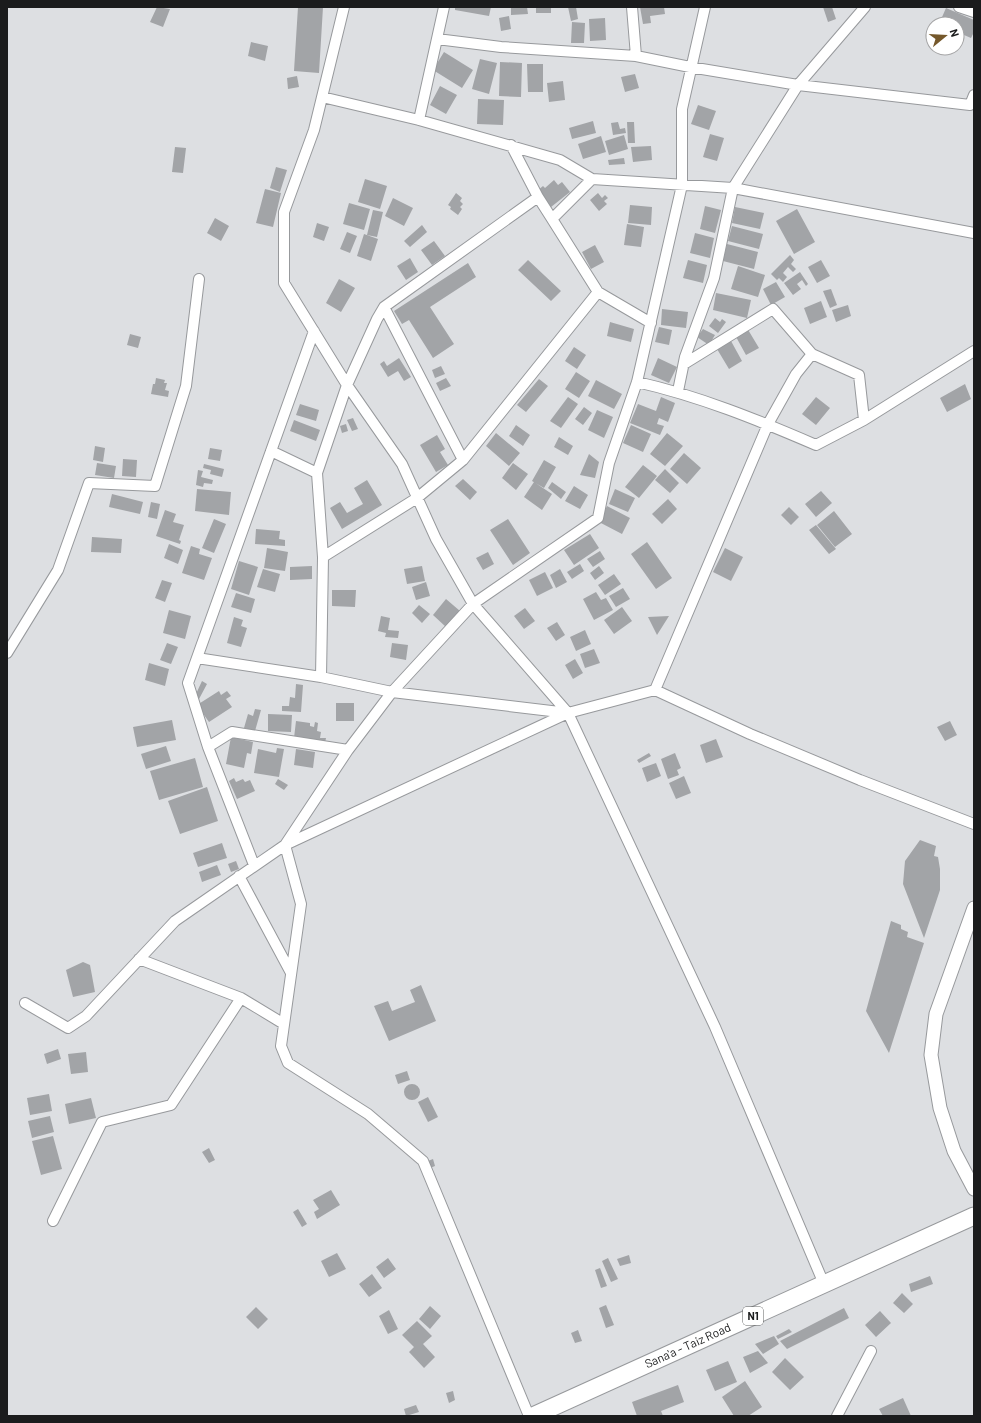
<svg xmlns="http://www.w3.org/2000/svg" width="981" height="1423" font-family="Barlow,sans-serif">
	<rect width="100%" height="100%" fill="#dddfe2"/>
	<!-- building -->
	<path fill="#a2a4a7" d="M157,7L170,9L163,27L150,22Z
		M298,7H323L319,73L294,71Z
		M455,7H491L489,16L455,10Z
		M511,7H527L528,14L511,15Z
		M536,7H551V13H536Z
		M568,7H576L578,19L571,21Z
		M640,7H664L665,14L650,16L651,23L643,24Z
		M823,7H832L836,19L828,22Z
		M946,8L974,20V32L971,38L957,32V24H939Z
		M509,16L511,29L501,31L499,18Z
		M605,18L606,40L590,41L589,19Z
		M572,22L585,23L584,43H571Z
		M251,42L268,46L265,61L248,56Z
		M444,52L473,70L462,88L433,70Z
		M480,59L497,63L489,94L472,89Z
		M500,62L522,63L521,97L499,96Z
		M527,64H543V92H528Z
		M635,74L639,88L625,92L621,77Z
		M297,76L299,87L288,89L287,78Z
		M563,81L565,100L549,102L547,83Z
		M440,86L457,95L446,114L430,105Z
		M478,99L504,100L503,125L477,124Z
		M698,105L716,111L709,130L691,124Z
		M593,121L596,133L572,139L569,128Z
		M618,122L620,129L625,128L626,133L613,135L611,123Z
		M627,122H634L635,143H628Z
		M710,134L724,138L717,161L703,157Z
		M624,135L628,149L609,155L605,141Z
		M601,136L606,152L583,159L578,144Z
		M651,146L652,160L633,162L631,147Z
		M175,147L186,148L183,173L172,172Z
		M624,158L625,164L609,165L608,160Z
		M276,167L287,170L280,192L270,188Z
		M365,179L387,186L380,209L358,202Z
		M554,180L558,185L562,182L570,192L551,207L537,191L543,186L545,188Z
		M265,189L281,193L273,227L256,223Z
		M456,193L462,198L460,201L463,204L460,207L462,209L458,215L450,209L451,207L448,205Z
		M598,193L602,198L605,195L608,198L604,201L607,204L599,211L590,200Z
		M393,198L413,208L404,226L385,216Z
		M349,203L370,209L364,230L343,224Z
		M630,205L652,207L651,225L628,223Z
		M705,206L721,210L715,233L700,229Z
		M735,207L764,213L760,229L732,223Z
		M797,209L815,242L794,254L776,221Z
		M373,210L383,212L377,237L367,235Z
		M215,218L229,226L221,241L207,233Z
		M317,223L329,227L324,241L313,237Z
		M627,224L644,227L641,247L624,245Z
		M422,225L427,232L410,247L404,241Z
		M732,226L763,234L759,249L728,241Z
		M347,232L357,236L350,253L340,249Z
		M695,233L714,238L710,258L690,253Z
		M364,234L378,239L371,261L357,256Z
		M434,241L445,256L432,265L421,250Z
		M727,244L758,252L754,269L723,261Z
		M595,245L604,262L591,269L582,252Z
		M790,255L794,260L791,264L796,269L793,272L788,267L783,273L787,277L783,282L779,278L777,280L771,274Z
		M410,258L418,272L406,280L397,266Z
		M528,260L561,291L551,301L518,270Z
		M688,260L707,265L703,283L683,278Z
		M821,260L830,276L817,283L808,267Z
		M468,263L476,277L430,307L454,344L433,358L409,320L402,324L394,311Z
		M738,266L765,275L758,297L731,289Z
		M800,272L808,284L806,286L802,280L797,284L801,289L793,295L784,283Z
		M339,279L355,288L341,312L326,303Z
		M776,282L785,297L771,305L763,289Z
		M831,289L837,305L830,308L823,291Z
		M716,293L751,300L747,318L713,310Z
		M821,301L827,317L810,324L804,308Z
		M848,305L851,316L836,322L832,310Z
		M662,309L688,312L686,328L661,325Z
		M715,318L720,322L722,319L726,322L718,333L709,326Z
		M610,322L634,329L631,342L607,336Z
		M659,327L672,330L669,345L655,342Z
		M747,328L759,348L746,355L735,335Z
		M703,329L715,335L709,345L697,337Z
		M130,334L141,337L138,348L127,345Z
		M731,341L742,361L729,369L717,349Z
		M574,347L586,355L577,369L565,361Z
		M399,358L411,377L404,381L398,371L388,377L380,364L384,361L387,366Z
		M658,358L677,367L669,383L651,375Z
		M441,366L445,374L435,378L432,370Z
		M576,372L590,381L579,398L565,389Z
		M156,378L165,380L164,383H167L165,390L169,391L168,397L151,394L153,384H155Z
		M446,378L451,386L440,391L436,383Z
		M539,379L548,386L526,412L517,405Z
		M596,380L622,394L614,409L588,396Z
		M965,384L971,399L947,412L940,398Z
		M568,397L578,404L561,428L550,421Z
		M661,397L675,403L668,422L659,418L657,424L664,426L660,435L630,423L638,404L656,411Z
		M816,397L830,408L816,425L802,414Z
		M300,404L319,410L316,421L296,415Z
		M584,407L592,413L583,425L575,419Z
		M597,410L613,417L604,438L588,430Z
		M353,418L358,429L352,431L347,420Z
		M294,420L320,430L316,441L290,431Z
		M346,424L348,431L342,433L340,426Z
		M516,425L530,435L523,446L509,436Z
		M631,425L651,434L643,452L623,443Z
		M496,433L520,453L509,466L486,446Z
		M667,433L683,446L665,466L650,454Z
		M437,435L445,449L440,452L448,465L436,472L420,445Z
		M559,437L573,446L568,455L554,447Z
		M95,446L105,448L103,462L93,460Z
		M210,448L222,450L220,461L208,459Z
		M684,453L701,468L687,484L670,469Z
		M589,454L599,462L595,478L580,475Z
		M123,459L137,460L136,477L122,476Z
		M544,460L556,467L544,488L532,481Z
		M97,463L116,466L114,478L95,475Z
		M513,463L528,474L516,490L502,478Z
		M204,464L224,469L222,477L210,474L211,470L203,468Z
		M643,465L657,476L639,498L625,487Z
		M665,469L679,483L670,493L655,480Z
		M198,470L203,471L201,477L213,480L212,484L204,483L203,487L196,485Z
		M463,479L477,492L470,500L455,486Z
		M367,480L382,505L342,529L330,508L340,502L347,513L363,504L354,488Z
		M534,482L552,494L542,510L524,497Z
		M552,482L566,492L561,499L548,488Z
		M574,486L588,495L580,509L565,501Z
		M197,489L231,492L229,515L195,511Z
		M615,489L635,498L628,512L609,504Z
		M821,491L832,503L816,517L805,504Z
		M112,494L143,502L140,514L109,507Z
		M668,499L677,509L662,524L652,514Z
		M151,502L160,504L157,519L148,517Z
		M607,506L630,518L622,534L599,522Z
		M789,507L799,517L791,525L781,515Z
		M165,510L176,514L173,522L184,525L179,540L181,541L180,544L156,536Z
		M834,511L852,534L835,547L817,525Z
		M214,519L226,524L214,553L202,548Z
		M508,519L530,553L513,565L490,530Z
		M816,525L836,549L829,554L809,530Z
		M256,529L280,531L279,539L285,540V546L255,544Z
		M590,534L599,548L574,565L564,550Z
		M92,537L122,539L121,553L91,552Z
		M647,542L672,578L656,589L631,554Z
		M169,544L183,550L178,564L164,558Z
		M191,546L200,549L199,554L212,558L204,580L182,573Z
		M267,548L288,552L285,571L264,568Z
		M725,548L743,557L731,581L713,572Z
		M600,551L605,559L593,567L587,559Z
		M488,552L494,564L483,570L476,558Z
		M239,561L258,567L249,595L231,589Z
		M580,564L584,571L572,579L567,572Z
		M312,566V579L290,580V567Z
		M422,566L425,581L407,584L404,569Z
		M599,566L604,573L595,580L590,573Z
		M263,569L280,574L275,592L257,587Z
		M560,569L567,582L556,588L550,575Z
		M545,572L553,588L537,596L529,580Z
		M614,574L621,584L605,595L598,585Z
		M162,580L172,583L165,602L155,598Z
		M426,582L430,596L416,600L412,587Z
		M623,588L630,599L616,607L609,596Z
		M332,590H356L355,607L332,606Z
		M596,592L601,600L606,598L613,610L594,620L583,599Z
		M236,593L255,599L251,613L231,607Z
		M446,599L460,611L446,627L433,615Z
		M419,605L430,614L422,623L412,613Z
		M622,607L632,621L614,634L604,620Z
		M525,608L535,621L524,629L514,616Z
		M169,610L191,616L185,639L163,633Z
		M381,616L390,618L388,630L399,631L398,638L385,637L386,633L378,631Z
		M669,616L657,635L648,617Z
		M234,617L243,620L241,626L247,628L241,647L227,643Z
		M557,622L565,635L556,641L547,628Z
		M585,630L591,644L576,651L570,637Z
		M167,643L178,647L171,664L160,660Z
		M392,643L408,645L406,660L390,657Z
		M594,649L600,663L585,668L580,654Z
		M575,659L583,673L573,679L565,665Z
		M149,663L169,669L165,686L145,680Z
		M202,681L207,684L199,699L195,696Z
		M296,684L303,685L301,712L282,711V706H289L290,697L295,698Z
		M219,691L221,695L227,691L231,696L226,699L232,707L209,722L197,705Z
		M336,703H354V721H336Z
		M255,709L261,710L255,731L244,728L248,714L253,716Z
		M268,714L292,715L291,732L268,731Z
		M172,720L176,740L137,747L133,727Z
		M296,721L310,723V726L314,727L315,722L318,723L317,731L321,732L320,738H326L325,743L294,738Z
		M950,721L957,735L945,741L937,727Z
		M231,737L253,742L251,754L247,753L244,768L226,764Z
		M716,739L723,757L706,763L700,745Z
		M166,746L171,761L146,769L141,754Z
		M277,748L284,749L279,777L254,773L258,749L276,753Z
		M296,749L315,752L313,768L294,765Z
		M649,753L651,756L639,763L637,760Z
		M675,753L681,768L677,770L679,775L668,779L661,759Z
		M195,758L203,787L159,800L150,771Z
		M656,763L661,776L647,782L642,768Z
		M684,776L691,793L676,799L669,783Z
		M234,778L236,782L243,779L245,782L250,780L255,791L237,799L229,781Z
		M278,779L288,785L284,790L275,784Z
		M207,787L218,821L180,834L168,801Z
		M920,840L936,846L934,856L938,857L940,869V890L924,938L903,884L905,861Z
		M222,843L227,858L198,867L193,853Z
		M236,861L239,869L231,872L228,864Z
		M217,865L221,875L202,882L199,872Z
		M891,921L901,925V929L908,932L907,937L924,943L889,1053L866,1011Z
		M83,962L90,965L95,992L73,997L66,970Z
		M421,985L436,1021L389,1041L374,1006L388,1001L392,1011L415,1002L410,990Z
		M58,1049L61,1059L47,1064L44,1054Z
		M86,1052L88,1072L71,1074L68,1054Z
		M407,1071L410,1080L398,1084L395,1075Z
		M404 1092a8 8 0 1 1 16 0a8 8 0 1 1-16 0Z
		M49,1094L52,1111L30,1115L27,1098Z
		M428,1097L438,1117L428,1122L418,1102Z
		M91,1098L96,1118L69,1124L65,1104Z
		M50,1116L54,1132L32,1138L28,1121Z
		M53,1136L62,1169L41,1175L32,1141Z
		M209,1148L215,1160L209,1163L202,1152Z
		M433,1159L435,1166L430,1168L428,1161Z
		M331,1190L340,1205L317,1219L314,1212L319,1209L313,1200Z
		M298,1209L307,1224L302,1227L293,1212Z
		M337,1253L346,1269L329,1277L321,1261Z
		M629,1255L631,1263L620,1266L617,1259Z
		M388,1258L396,1269L384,1278L376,1267Z
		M608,1258L618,1279L611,1282L602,1261Z
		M600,1268L607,1286L601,1288L595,1270Z
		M372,1274L382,1288L369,1297L359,1284Z
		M930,1276L933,1284L911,1292L909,1284Z
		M902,1293L913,1304L904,1313L893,1303Z
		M606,1305L614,1325L606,1328L599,1308Z
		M430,1306L441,1316L430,1329L419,1319Z
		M256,1307L268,1319L258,1329L246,1317Z
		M844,1308L849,1318L787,1349L780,1341Z
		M389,1310L398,1329L388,1334L379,1316Z
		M880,1311L891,1323L876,1337L865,1325Z
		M417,1321L432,1336L423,1344L435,1357L424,1368L409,1352L414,1347L402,1335Z
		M789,1329L792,1332L778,1339L776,1336Z
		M578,1330L582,1341L575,1343L571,1333Z
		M774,1336L779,1344L763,1354L755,1344Z
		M758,1351L768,1363L750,1373L743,1357Z
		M785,1358L804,1377L790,1390L772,1372Z
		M728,1361L737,1382L715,1391L706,1370Z
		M745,1381L762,1407L748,1416H734L722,1397Z
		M678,1385L684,1402L661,1411L663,1416H637L632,1402Z
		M453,1391L455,1400L449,1403L446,1393Z
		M903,1398L911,1416H883L879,1409Z
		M416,1405L419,1412L406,1416L404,1409Z"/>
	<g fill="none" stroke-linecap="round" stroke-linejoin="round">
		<!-- minor casing -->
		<g stroke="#97999c" stroke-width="12">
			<path id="minor" d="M344,7L314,130L284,212V283L347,385L402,464L436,539L473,604L568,713L715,1027L824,1284
				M632,7L636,56L690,67L798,85L970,105L974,95
				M959,7L974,12
				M437,39L501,47L636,56
				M322,97L419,120L560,160L592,179L733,188L974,233
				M419,120L444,7
				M538,197L552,219L592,179
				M552,219L598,292
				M384,307L463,460
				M684,364L773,309L812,354
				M637,382C699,396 758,420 816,445L864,420L974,351
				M678,391L685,357L714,278L733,188L798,85L865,7
				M864,420L859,375L812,354L796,374L768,424L655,690L750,734L860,780L974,824
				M271,451L317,473
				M323,557L417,498L463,460L598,292L651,323
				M7,653L58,570L89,483L155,486L186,386L199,279
				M197,658L321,677L392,692L568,713
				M321,677L323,557L317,473L347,385L377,319L384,307L538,197L511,145
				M208,747L232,732L348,750
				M254,865L208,747L188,683L314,331
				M239,876L291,973
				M139,959L241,998
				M25,1003L68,1028L86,1016L175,921L285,845L348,750L392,692L473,604L598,518L609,463L637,382L682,185V109L705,7
				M53,1221L102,1122L171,1105L241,998L284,1024
				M529,1416L423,1161L368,1114L288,1063L281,1046L301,904L285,845L568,713L655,690
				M837,1416L871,1351"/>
		</g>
		<!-- tertiary casing -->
		<g stroke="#97999c" stroke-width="15">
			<path id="tertiary" d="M974,908L936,1014L931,1055L940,1108L954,1151L974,1189"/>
		</g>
		<!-- trunk casing -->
		<g stroke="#97999c" stroke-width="19">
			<g id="trunk">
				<path id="s1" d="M533,1416L974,1216"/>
			</g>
		</g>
		<!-- minor -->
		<use href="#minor" stroke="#fff" stroke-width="10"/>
		<!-- tertiary -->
		<use href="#tertiary" stroke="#fff" stroke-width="13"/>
		<!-- trunk -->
		<use href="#trunk" stroke="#fff" stroke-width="17"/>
	</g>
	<g text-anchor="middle" stroke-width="3.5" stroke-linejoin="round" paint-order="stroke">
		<!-- shield labels -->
		<rect fill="#fff" stroke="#5f6061" stroke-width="1" x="743" y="1307" width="20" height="18" rx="3"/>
		<g font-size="11" font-weight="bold" fill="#1b1c1d">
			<text x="753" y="1320">N1</text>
		</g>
		<!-- street labels -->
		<g font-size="12" fill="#1b1c1d" stroke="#fff">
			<text dy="4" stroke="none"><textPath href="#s1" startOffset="170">Sana'a - Taiz Road</textPath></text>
		</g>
	</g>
	<!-- border -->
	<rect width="981" height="1423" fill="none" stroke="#1b1c1d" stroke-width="16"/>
	<!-- north arrow -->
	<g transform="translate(945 36) rotate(72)"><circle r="19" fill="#ffffff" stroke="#a4a4a5"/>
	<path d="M0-3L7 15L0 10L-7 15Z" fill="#75582b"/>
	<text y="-6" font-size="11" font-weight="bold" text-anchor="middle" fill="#1b1c1d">N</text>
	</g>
</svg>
